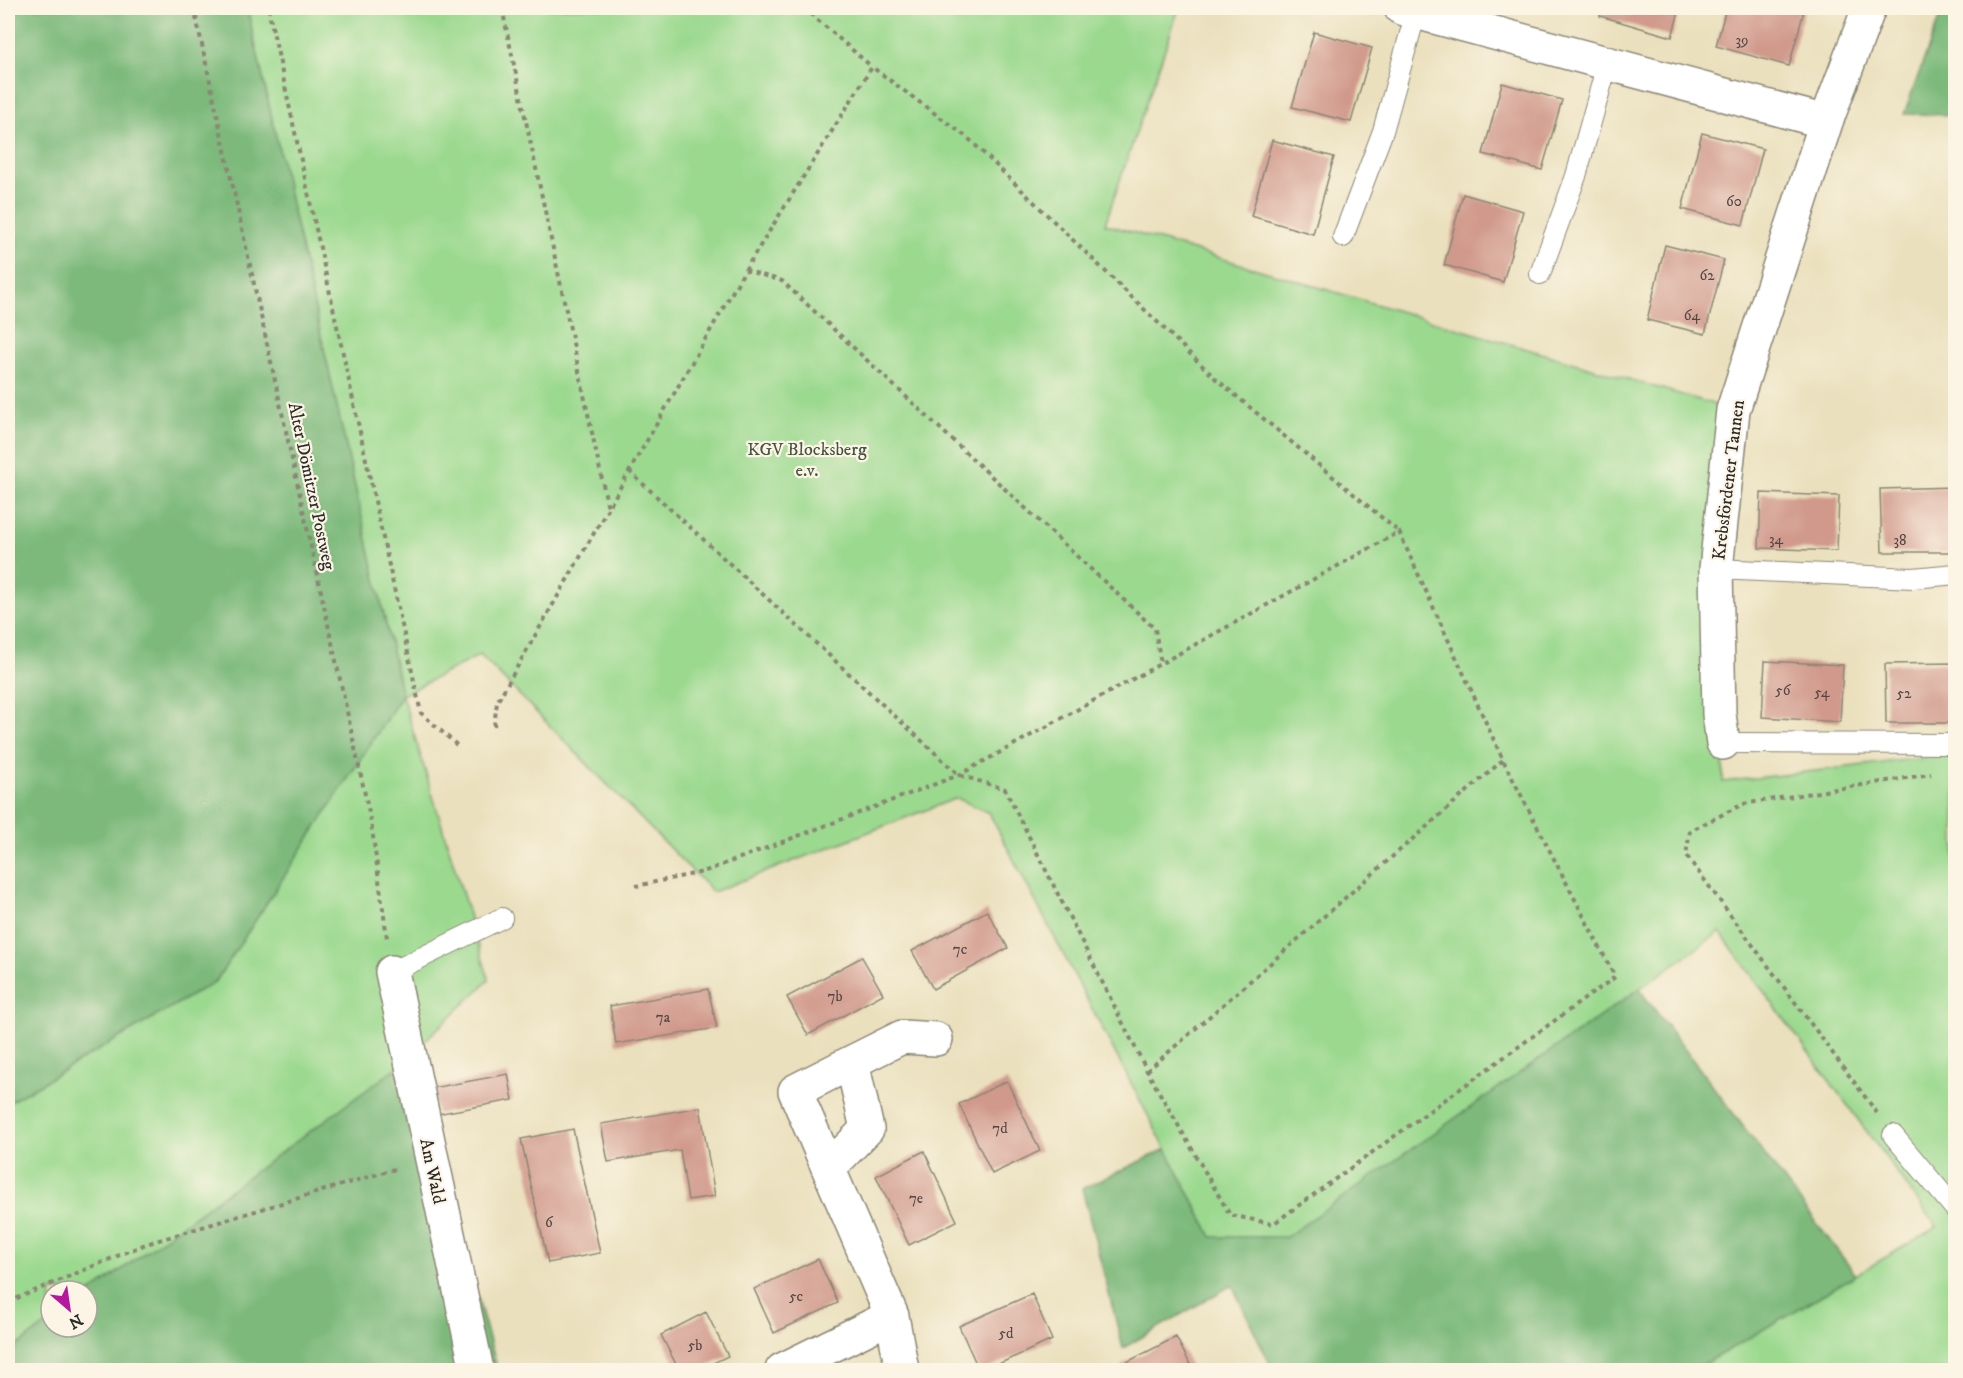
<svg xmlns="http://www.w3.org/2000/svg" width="1963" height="1378" font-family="'IM FELL DW Pica',serif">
	<rect width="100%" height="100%" fill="#fcf5e5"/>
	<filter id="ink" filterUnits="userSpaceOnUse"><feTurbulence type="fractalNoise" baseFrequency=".0167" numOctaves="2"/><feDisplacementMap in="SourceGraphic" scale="12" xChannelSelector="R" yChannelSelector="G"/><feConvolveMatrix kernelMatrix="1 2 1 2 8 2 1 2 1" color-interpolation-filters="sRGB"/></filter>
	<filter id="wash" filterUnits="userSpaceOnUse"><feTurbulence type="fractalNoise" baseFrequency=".008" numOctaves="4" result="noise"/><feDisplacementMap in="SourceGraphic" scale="24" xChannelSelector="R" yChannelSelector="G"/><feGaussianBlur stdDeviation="1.35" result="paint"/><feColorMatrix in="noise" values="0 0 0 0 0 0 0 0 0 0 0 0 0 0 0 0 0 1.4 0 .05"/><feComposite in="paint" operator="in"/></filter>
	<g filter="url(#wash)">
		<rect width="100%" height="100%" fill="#eae0bd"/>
		<!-- green -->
		<path fill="#9bd98f" stroke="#63825d" stroke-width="1.5" d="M247,8H1179L1105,224L1733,410L1723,782L1955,754V1370H1694L1937,1227L1720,932L1286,1238L1212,1237L989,813L957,798L713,892L480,655L402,695L489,980L395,1069L87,1295V1291H51V1321L8,1353V1103L216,981L402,695Z"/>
		<!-- forest -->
		<path fill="#7cb97a" stroke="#547252" stroke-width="1.5" d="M8,8H247L402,695L216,981L8,1103Z
			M1943,8H1955V115L1904,114Z
			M1639,989L1856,1275L1694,1370H1273L1232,1285L1123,1348L1082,1189L1166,1149L1212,1237H1286Z
			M395,1069L431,1133L498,1370H8V1353L51,1321V1327H87V1295Z"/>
		<g id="blocks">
			<!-- building -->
			<path fill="#d0998b" d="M1602,8H1680L1672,37L1600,16Z
				M1726,8H1793L1804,11L1789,66L1716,46Z
				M1314,32L1372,48L1351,122L1292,107Z
				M1502,83L1562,100L1542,170L1483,154Z
				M1702,133L1763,149L1743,225L1682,209Z
				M1272,140L1334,157L1313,234L1251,216Z
				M1463,194L1523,211L1503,282L1444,265Z
				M1665,245L1724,260L1705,334L1647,320Z
				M1956,487V552H1882L1880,489Z
				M1761,493L1839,496L1837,551L1759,548Z
				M1765,661L1843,665L1840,722L1762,717Z
				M1956,663V723H1886L1885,664Z
				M987,911L1008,948L933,989L912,951Z
				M862,957L883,994L808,1035L787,997Z
				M708,989L717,1028L616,1044L610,1006Z
				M508,1074L513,1100L437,1114L432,1088Z
				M1007,1081L1040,1151L992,1174L959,1104Z
				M700,1107L715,1196L688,1200L680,1150L608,1162L601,1124Z
				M573,1129L600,1253L548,1263L521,1139Z
				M924,1151L957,1221L909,1245L876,1176Z
				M818,1259L838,1303L774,1333L754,1289Z
				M1032,1294L1052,1340L985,1370H979L959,1326Z
				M706,1312L728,1356L699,1370H679L661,1335Z
				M1176,1337L1193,1370H1124L1121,1365Z"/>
		</g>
	</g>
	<g filter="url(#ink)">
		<use href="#blocks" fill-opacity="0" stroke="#8a8674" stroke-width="1.5"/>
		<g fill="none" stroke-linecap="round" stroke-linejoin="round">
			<!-- lane casing -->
			<g stroke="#8a8674" stroke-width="22">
				<path id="lane" d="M1343,237L1383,131L1416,12
					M1540,274L1576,176L1608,61
					M1716,569L1913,578L1956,574
					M1723,743L1956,744
					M392,972L502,918
					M1893,1135L1956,1210"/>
			</g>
			<!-- street casing -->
			<g stroke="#8a8674" stroke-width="36">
				<path id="street" d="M1401,8L1826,122L1869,8
					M1723,743L1719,714L1716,569L1733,410L1826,122
					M392,972L477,1370
					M852,1062L902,1037L936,1039
					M830,1167L867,1129L852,1062L795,1091L892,1316L902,1370
					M782,1370L892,1316"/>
			</g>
			<!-- path -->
			<path stroke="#8a8674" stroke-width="4" stroke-dasharray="4.5 4.5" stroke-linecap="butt" d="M194,8L371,822L387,938
				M268,8L421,713L460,748
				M502,8L608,508
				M804,8L872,67
				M745,270L782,281L1155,629L1161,664
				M629,471L959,775L1005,789L1147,1071L1230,1215L1273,1224L1615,977L1503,760L1399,532L959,775L703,872L636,886
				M494,726L497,702L745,270L872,67L968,138L1216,379L1399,532
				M1147,1071L1503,760
				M1877,1113L1686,855L1690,831L1743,804L1931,774
				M8,1302L146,1244L398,1168"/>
			<!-- lane -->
			<use href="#lane" stroke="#fff" stroke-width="20"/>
			<!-- street -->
			<use href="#street" stroke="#fff" stroke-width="33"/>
		</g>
	</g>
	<g text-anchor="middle" stroke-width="4.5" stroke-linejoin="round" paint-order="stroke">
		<!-- number labels -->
		<g font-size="15" fill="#544643">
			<text x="1742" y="45">39</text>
			<text x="1734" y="206">60</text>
			<text x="1707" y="280">62</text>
			<text x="1692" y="320">64</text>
			<text x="1776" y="544">34</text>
			<text x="1900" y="545">38</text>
			<text x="1783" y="695">56</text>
			<text x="1822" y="697">54</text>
			<text x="1904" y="698">52</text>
			<text x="960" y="954">7c</text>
			<text x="835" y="1001">7b</text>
			<text x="663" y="1022">7a</text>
			<text x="1000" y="1133">7d</text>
			<text x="916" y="1203">7e</text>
			<text x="549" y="1227">6</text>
			<text x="796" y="1301">5c</text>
			<text x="1006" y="1338">5d</text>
			<text x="695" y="1350">5b</text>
		</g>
		<!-- park labels -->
		<g font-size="18" fill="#475644" stroke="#fcf5e5">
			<text x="807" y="455">KGV Blocksberg<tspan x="807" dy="21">e.v.</tspan></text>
		</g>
		<!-- street labels -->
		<g font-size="18" fill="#2b2b2b" stroke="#fcf5e5">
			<text transform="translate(1728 480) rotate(-83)" y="6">Krebsfördener Tannen</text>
			<text transform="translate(312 486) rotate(78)" y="6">Alter Dömitzer Postweg</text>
			<text transform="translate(433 1171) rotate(78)" y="6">Am Wald</text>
		</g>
	</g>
	<!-- margin -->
	<rect width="1963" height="1378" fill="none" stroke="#fcf5e5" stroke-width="30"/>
	<!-- north arrow -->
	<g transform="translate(69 1309) rotate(151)"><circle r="28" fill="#fcf5e5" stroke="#a8a49b" stroke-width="1.5"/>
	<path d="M0-4.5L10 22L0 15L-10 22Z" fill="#b5179e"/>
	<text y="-9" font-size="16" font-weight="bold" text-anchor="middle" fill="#2b2b2b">N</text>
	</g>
</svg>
